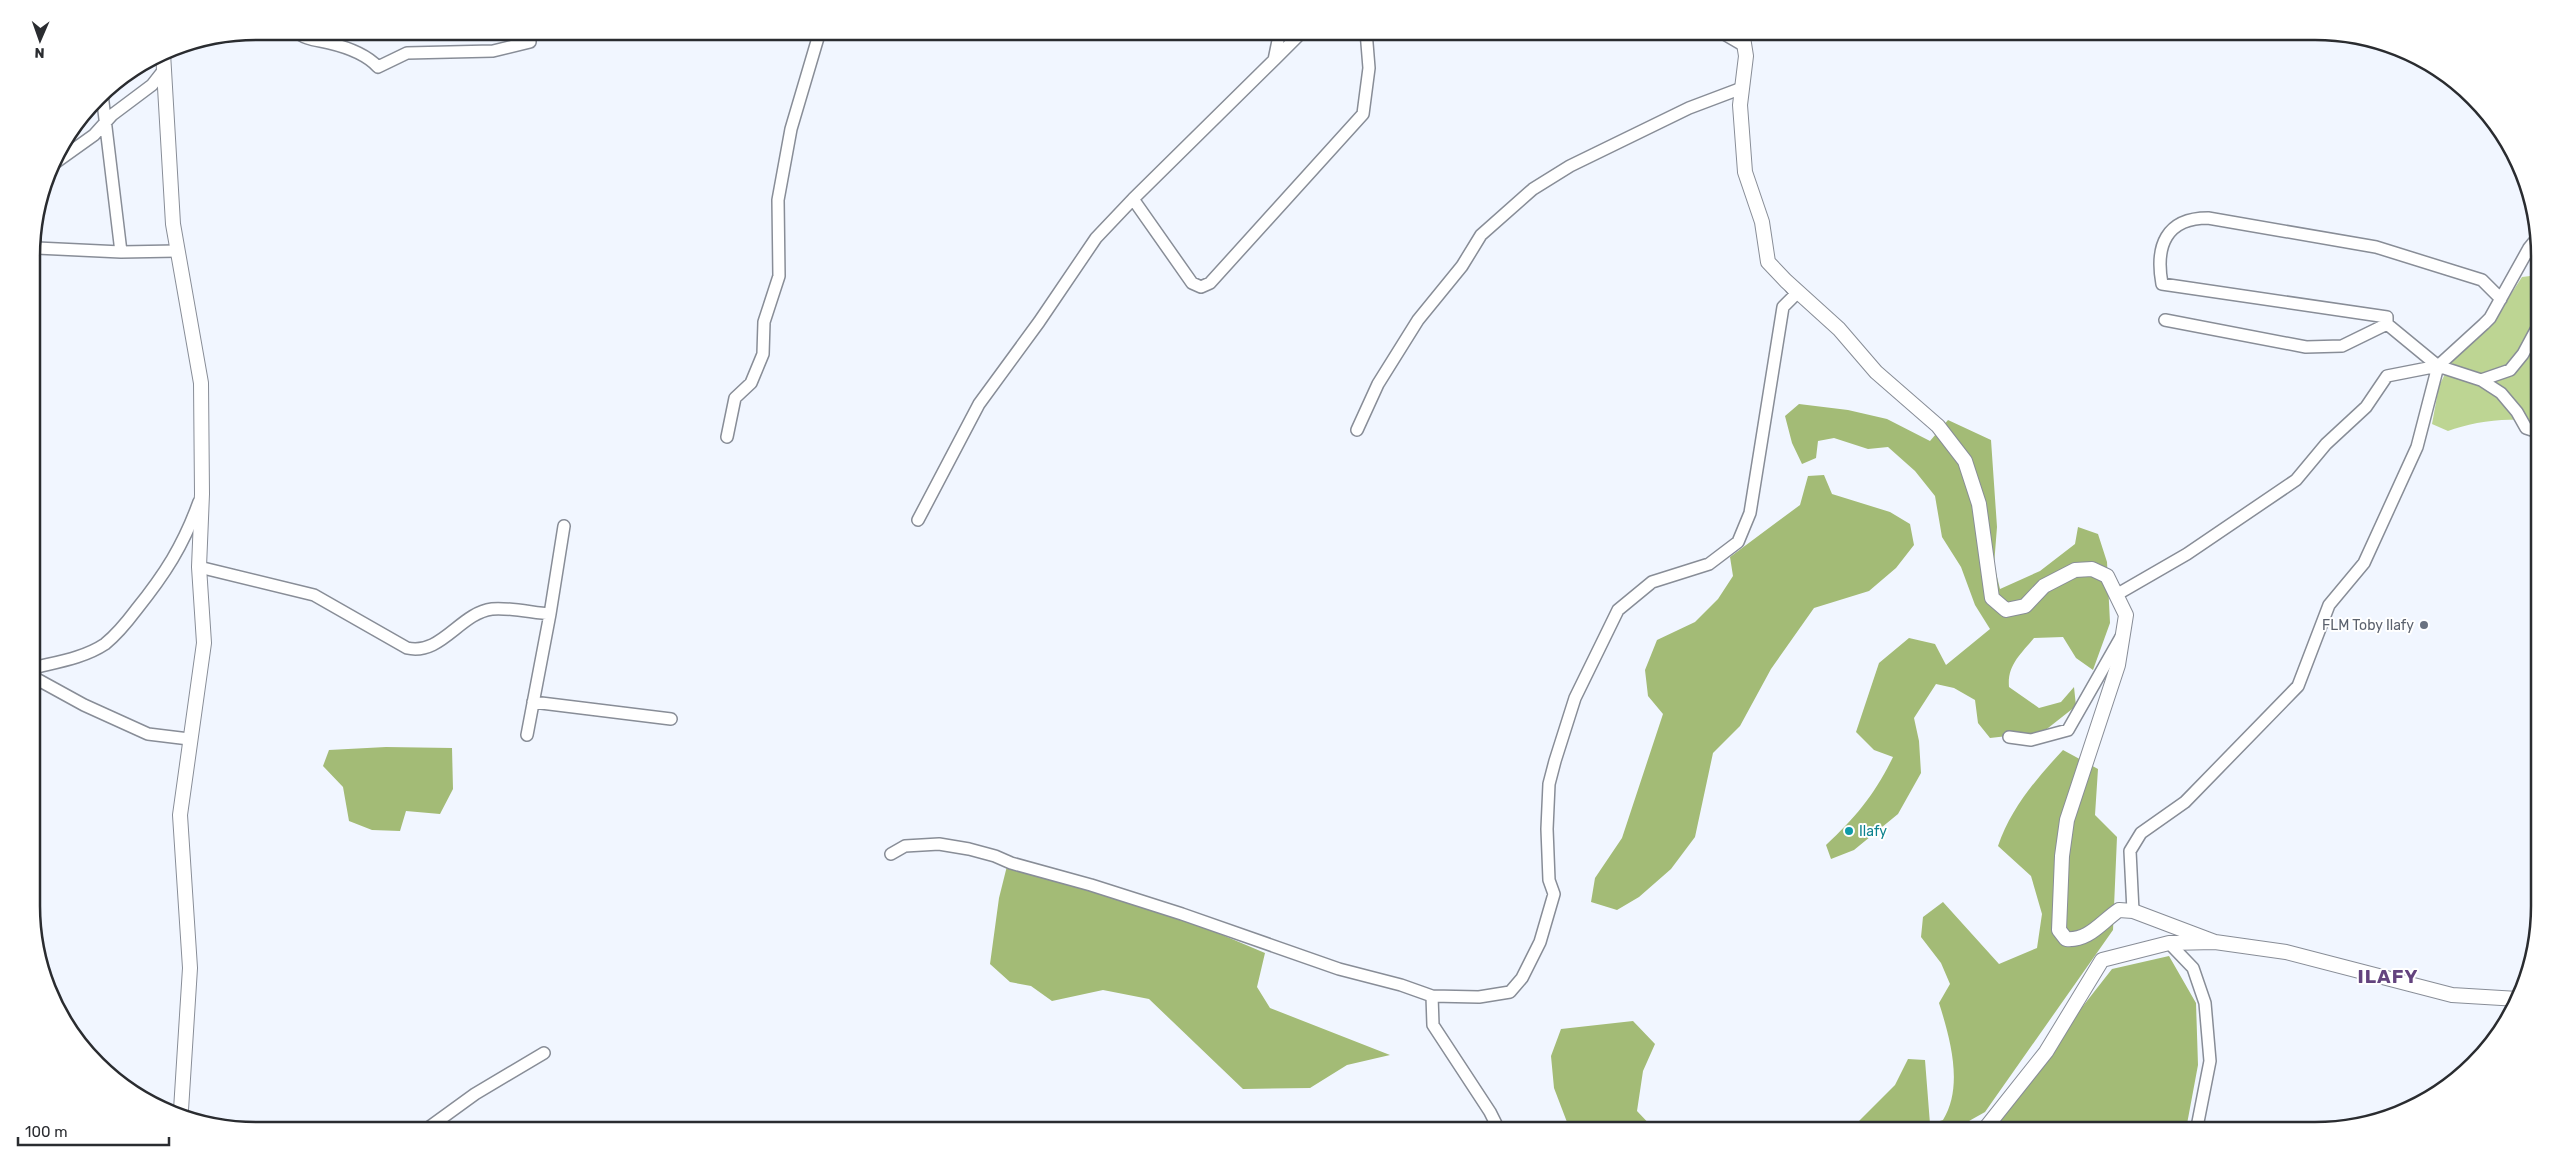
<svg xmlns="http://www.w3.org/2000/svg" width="2571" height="1162" font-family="Rubik,sans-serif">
	<rect width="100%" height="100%" fill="#f1f6ff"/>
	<!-- green -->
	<path fill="#bdd593" d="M2538,275V429C2534,427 2530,422 2526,421C2503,417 2469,423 2448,431L2432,424L2439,386L2450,364L2491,325L2522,277Z"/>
	<!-- forest -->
	<path fill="#a3bb76" d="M1799,404L1848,410L1887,419L1930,441L1948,420L1991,440L1997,527L1994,565L2000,589L2040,571L2075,544L2078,527L2098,534L2107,562L2110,623L2093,670L2076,658L2063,637L2034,638C2021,654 2007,665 2009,687L2039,708L2061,702L2074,687L2076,706L2043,732L1990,738L1978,723L1975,700L1954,688L1936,684L1914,718L1919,741L1921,773L1898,814L1854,850L1831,859L1826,845C1856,817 1875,794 1893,757L1874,750L1856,732L1879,663L1909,638L1935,644L1946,665L1990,629L1975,605L1961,567L1942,537L1935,496L1915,471L1888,447L1868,449L1834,438L1818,441L1816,458L1802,464L1792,443L1785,416Z
		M1824,475L1832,494L1890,512L1910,524L1914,545L1896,568L1869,591L1814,608L1771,669L1740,726L1713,753L1695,837L1671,869L1639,897L1617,910L1591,902L1595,878L1622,838L1663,714L1648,696L1645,670L1657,640L1695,622L1718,599L1733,576L1730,557L1800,505L1808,476Z
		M386,747L452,748L453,789L440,814L406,811L400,831L372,830L349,821L343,787L323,766L329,750Z
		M2063,750L2098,769L2095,815L2117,837L2113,930L1985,1112L1953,1130H1850L1895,1085L1908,1059L1925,1060L1930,1124L1943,1120C1964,1086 1950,1038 1939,1003L1950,984L1941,963L1921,937L1923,917L1943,902L1999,964L2037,948L2042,914L2031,876L1998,846C2011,808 2036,779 2063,750Z
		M1007,866L1031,869L1187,920L1265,953L1257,987L1270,1008L1390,1055L1347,1065L1310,1088L1243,1089L1149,999L1103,990L1052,1001L1031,986L1010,982L990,964L999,898Z
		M2169,956L2196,1003L2198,1065L2187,1124L2189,1130H1986L2112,969Z
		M1633,1021L1655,1044L1643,1071L1637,1111L1655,1130H1570L1554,1088L1551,1056L1561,1029Z"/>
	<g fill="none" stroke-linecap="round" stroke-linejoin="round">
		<!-- minor casing -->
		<g stroke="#888d97" stroke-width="14">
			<path id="minor" d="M296,31C305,40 317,40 329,43C346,47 366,54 378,67L407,53L493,51L530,42
				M1719,31L1743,45
				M1274,60L1303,31
				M102,94L121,252
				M52,165L94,135L112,115L152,85L163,71
				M1133,199L1192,283L1201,287L1210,283L1363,114L1369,68L1366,31
				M33,236L37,248L121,252L177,251
				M2529,248L2538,259
				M2165,320L2306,347L2342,346L2387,324V317L2162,284C2155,246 2166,218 2208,218L2376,247L2482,280L2501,299
				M2387,324L2438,366L2481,380L2501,393L2517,412L2526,428L2538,432
				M2481,380L2510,370L2523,354L2538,326
				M1357,430L1378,384L1418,320L1462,266L1481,235L1533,189L1570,166L1689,108L1742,88
				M727,437L735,398L751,383L763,354L764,322L779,276L778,200L791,129L820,31
				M918,520L979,404L1039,322L1096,238L1133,199L1274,60L1280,31
				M199,567L314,595L407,648C441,656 460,613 492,609C508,607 534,613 550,614L564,526
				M2116,595L2187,554L2296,480L2326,444L2366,407L2387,376L2438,366L2484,324L2490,318L2529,248L2538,237
				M33,668C57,662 84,658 105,644C116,635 127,622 136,610C165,574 183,546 199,502
				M33,677L84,705L148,734L189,739
				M533,702L671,719
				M527,735L550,614
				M2009,737L2031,740L2068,730L2121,637
				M891,854L905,846L939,844L969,849L995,856L1011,863L1091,885L1182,914L1339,969L1401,985L1432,996L1479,997L1510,992L1522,978L1540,942L1554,894L1549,880L1547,829L1549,784L1555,761L1575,698L1618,610L1652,582L1709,564L1738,542L1750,513L1783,307L1796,294L1790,286
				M2133,911L2130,851L2141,833L2185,802L2298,686L2329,605L2364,563L2417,447L2438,366
				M2169,943L2193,968L2205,1003L2210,1061L2198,1122L2201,1130
				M1432,996L1433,1025L1490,1112L1499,1130
				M424,1131L475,1094L544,1053"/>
		</g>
		<!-- tertiary casing -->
		<g stroke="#888d97" stroke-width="16">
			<path id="tertiary" d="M1742,31L1746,56L1740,105L1745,172L1762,222L1768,262L1786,281L1839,329L1876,372L1938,426L1965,461L1979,504L1992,598L2006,610L2025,606L2044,586L2075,570L2092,569L2107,576L2126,615L2118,665L2067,820L2062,856L2059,930L2066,939C2089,941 2101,922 2119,910L2133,911L2215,942
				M163,53L173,224L201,383L202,494L199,567L204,643L180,815L190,968L181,1110L174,1114
				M1984,1130L2046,1052L2102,960L2169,943L2215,942L2286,952L2452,995L2518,999"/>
		</g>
		<!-- minor -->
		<use href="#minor" stroke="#fff" stroke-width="11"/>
		<!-- tertiary -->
		<use href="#tertiary" stroke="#fff" stroke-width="14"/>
	</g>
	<!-- markers -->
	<circle fill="#6b7280" stroke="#fff" stroke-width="2" cx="2424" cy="625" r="5"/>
	<circle fill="#0f9aa8" stroke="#fff" stroke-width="2" cx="1849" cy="831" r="5"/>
	<g text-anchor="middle" stroke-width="4" stroke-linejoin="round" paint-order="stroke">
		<!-- worship labels -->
		<g font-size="14" fill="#5b616d" stroke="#fff" text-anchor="end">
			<text x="2414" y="630">FLM Toby Ilafy</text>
		</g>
		<!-- culture labels -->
		<g font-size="14" fill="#0d838f" stroke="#fff" text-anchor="start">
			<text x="1859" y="836">Ilafy</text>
		</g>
		<!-- district labels -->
		<g font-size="19" font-weight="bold" letter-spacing="1" fill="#63437e" stroke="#fff">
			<text x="2388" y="983">ILAFY</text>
		</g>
	</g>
	<!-- crop -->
	<path d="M0 0H2571V1162H0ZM256 40H2315A216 216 0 0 1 2531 256V906A216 216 0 0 1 2315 1122H256A216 216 0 0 1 40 906V256A216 216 0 0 1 256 40Z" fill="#fff" fill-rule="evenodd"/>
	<path fill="none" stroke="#2a2c30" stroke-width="2.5" d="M256 40H2315A216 216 0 0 1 2531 256V906A216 216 0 0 1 2315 1122H256A216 216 0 0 1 40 906V256A216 216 0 0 1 256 40Z"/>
	<!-- north arrow -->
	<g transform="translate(40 40) rotate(182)" stroke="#ffffff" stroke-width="4" paint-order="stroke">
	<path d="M0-4L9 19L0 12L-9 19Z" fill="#2a2c30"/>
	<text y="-8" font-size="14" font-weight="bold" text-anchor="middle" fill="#2a2c30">N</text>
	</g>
	<!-- scale -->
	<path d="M18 1137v8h151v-8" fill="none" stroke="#2a2c30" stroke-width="2.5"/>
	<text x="25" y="1137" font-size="15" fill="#2a2c30" stroke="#ffffff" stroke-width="4" paint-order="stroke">100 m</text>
</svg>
